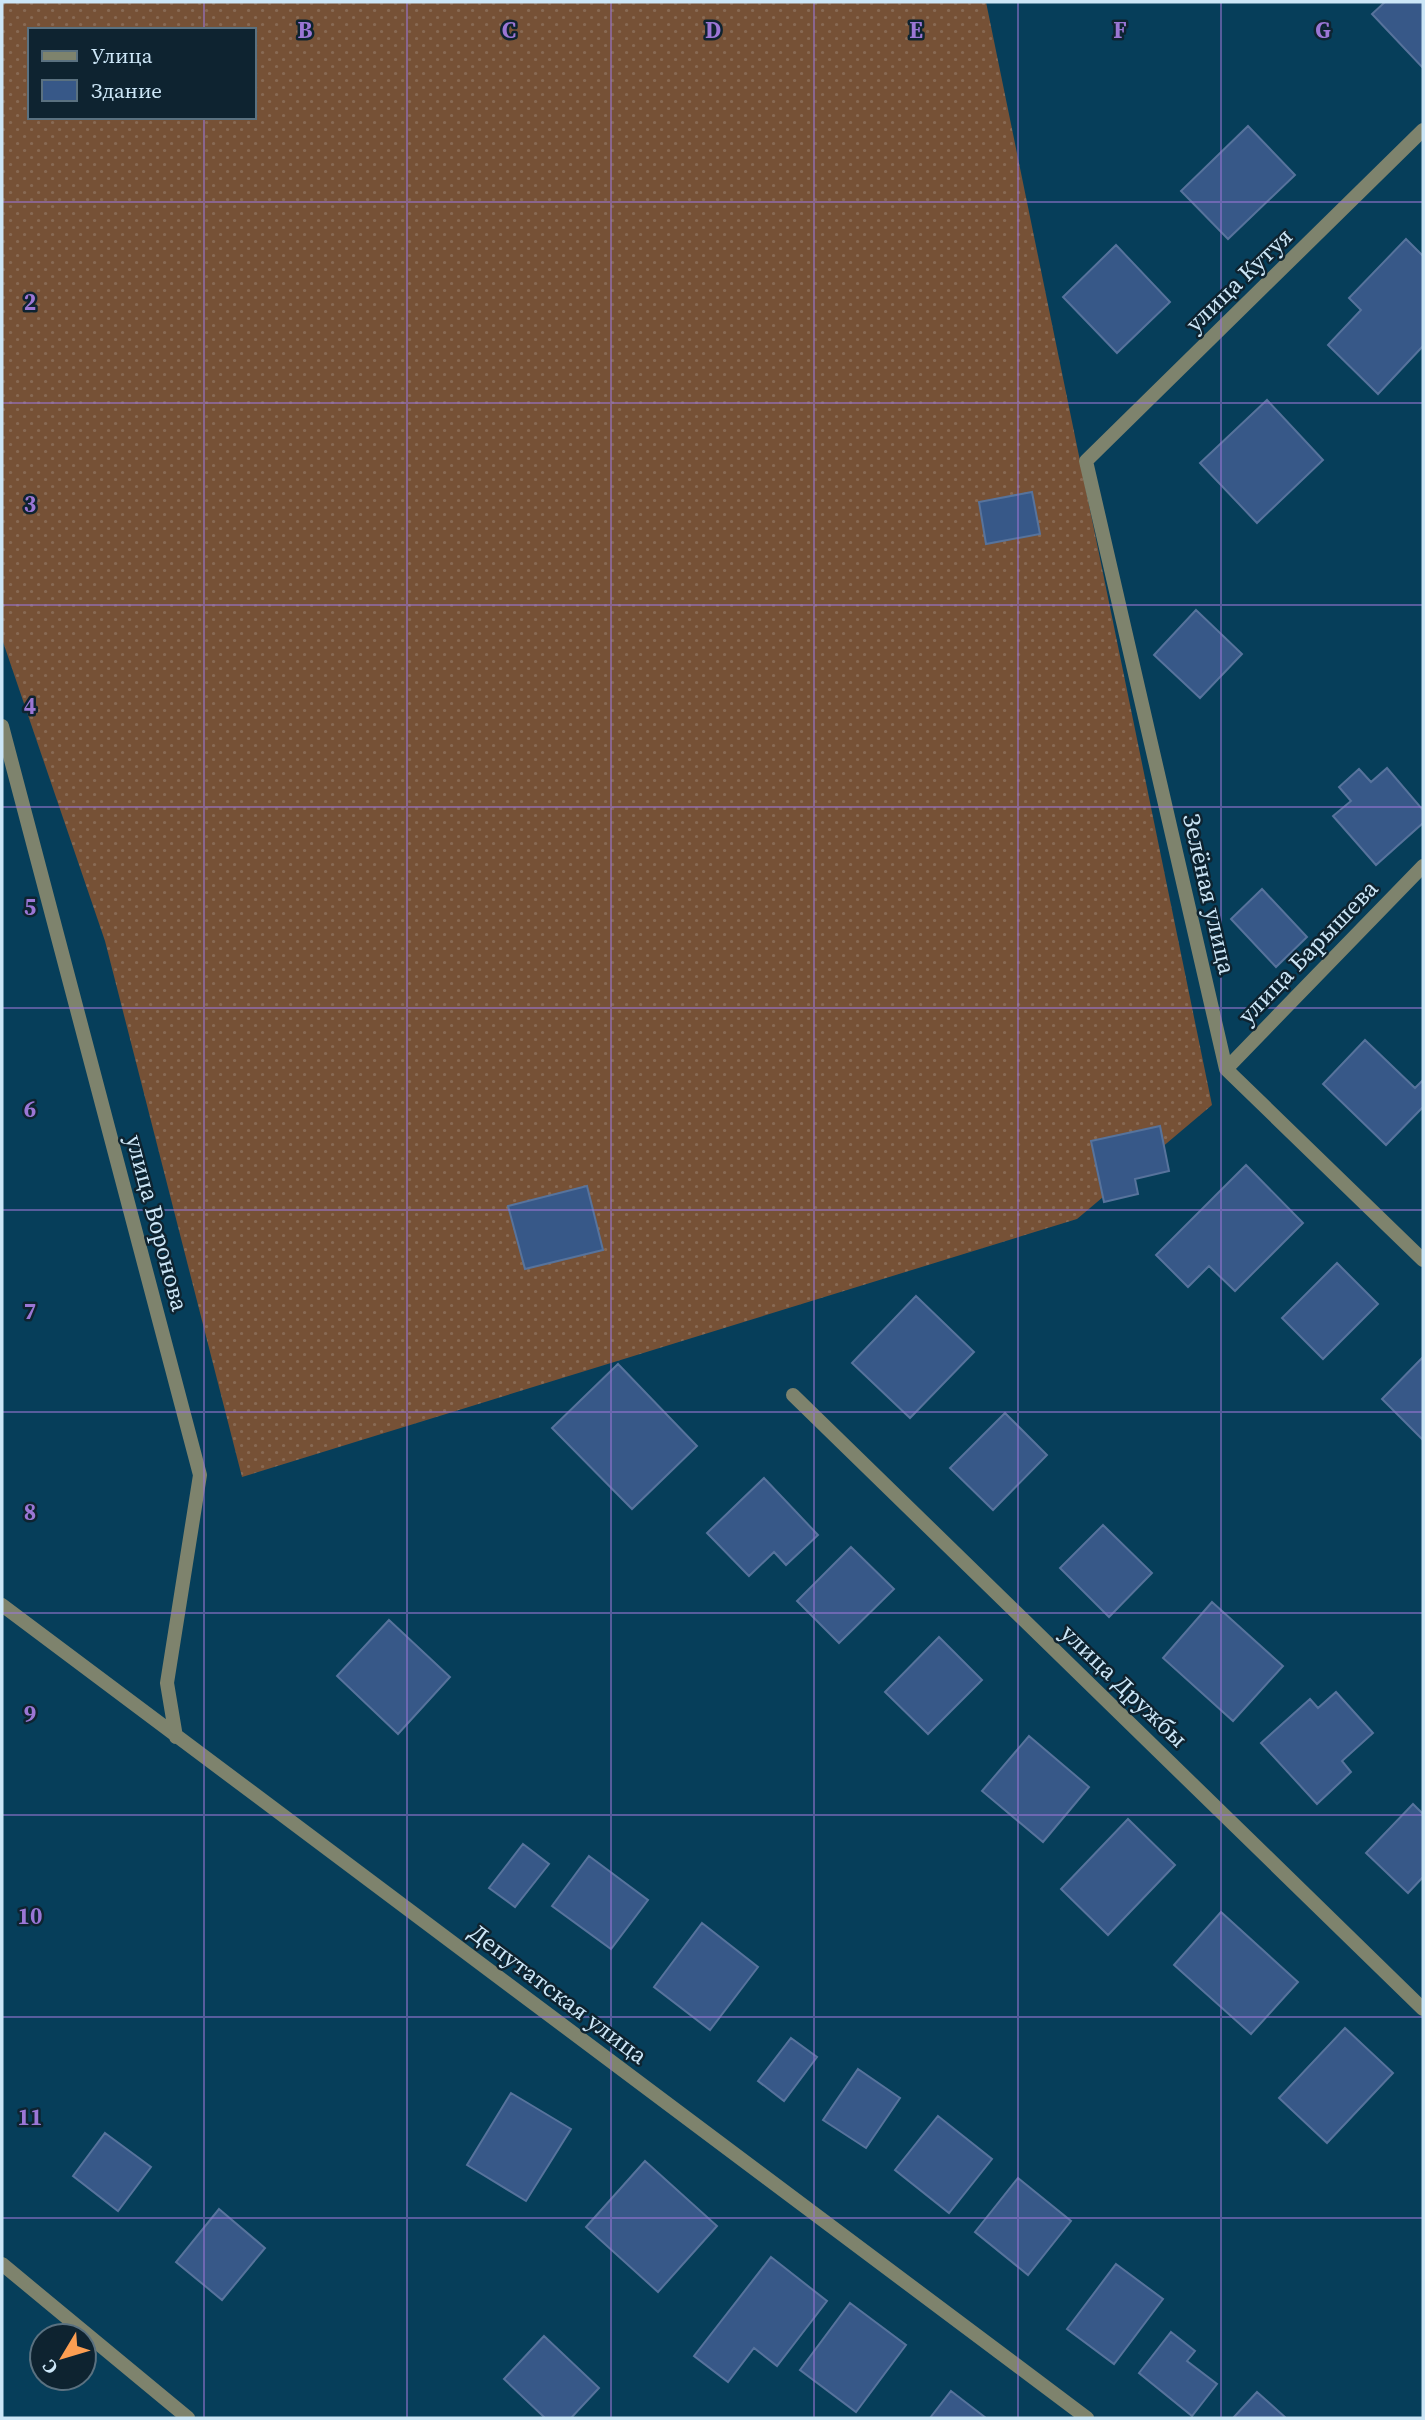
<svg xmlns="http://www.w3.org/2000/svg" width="1425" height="2420" font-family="'Source Serif 4',serif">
	<defs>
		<pattern id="grass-dots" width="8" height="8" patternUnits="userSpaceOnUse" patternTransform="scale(1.75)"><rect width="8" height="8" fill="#765136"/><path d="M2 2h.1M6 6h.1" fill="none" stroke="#886a54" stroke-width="1.8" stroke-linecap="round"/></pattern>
	</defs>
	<rect width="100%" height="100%" fill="#063e5a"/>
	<!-- grass -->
	<path fill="url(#grass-dots)" fill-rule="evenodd" d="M2,2H986L1212,1105L1077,1219L242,1477L105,941L2,639ZM30,30H254V117H30Z"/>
	<!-- building -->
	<path fill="#375888" stroke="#57739c" stroke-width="2" d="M1385,2H1423V68L1372,14Z
		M1248,126L1295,175L1228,239L1181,191Z
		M1406,239L1423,256V346L1378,394L1328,345L1361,310L1349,298Z
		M1116,245L1170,302L1117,353L1063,297Z
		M1267,400L1323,460L1257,523L1200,463Z
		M1032,492L1040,534L986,544L979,502Z
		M1196,610L1242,654L1200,698L1154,655Z
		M1387,768L1423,810V823L1376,865L1333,816L1351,801L1339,787L1359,769L1371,782Z
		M1262,889L1307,937L1276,967L1231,919Z
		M1365,1040L1415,1088L1423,1080V1107L1386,1145L1323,1084Z
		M1160,1126L1169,1171L1135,1179L1138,1194L1104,1202L1091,1141Z
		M1246,1165L1303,1223L1235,1291L1209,1266L1188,1287L1156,1255Z
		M587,1186L603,1250L525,1269L508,1206Z
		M1337,1263L1378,1304L1323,1359L1282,1318Z
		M916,1296L974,1352L910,1418L852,1363Z
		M1423,1357V1440L1382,1399Z
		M618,1364L697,1446L632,1509L552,1428Z
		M1005,1413L1047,1455L993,1510L950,1468Z
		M764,1478L818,1535L786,1565L774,1552L749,1576L707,1533Z
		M1103,1525L1152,1573L1109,1617L1060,1568Z
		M851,1547L894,1589L839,1643L797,1601Z
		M1212,1602L1283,1666L1233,1721L1163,1658Z
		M389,1620L450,1677L398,1734L337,1676Z
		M939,1637L982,1680L928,1734L885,1692Z
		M1336,1692L1373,1733L1342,1761L1351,1772L1317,1804L1261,1743L1310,1699L1318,1708Z
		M1029,1736L1089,1787L1043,1842L982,1791Z
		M1413,1804L1423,1814V1877L1408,1893L1366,1853Z
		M1128,1819L1175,1865L1108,1935L1061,1889Z
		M523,1844L549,1864L515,1907L489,1888Z
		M589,1856L648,1900L611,1949L552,1906Z
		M1221,1912L1298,1982L1251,2034L1174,1965Z
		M702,1923L758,1967L710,2030L654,1987Z
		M1345,2028L1393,2073L1327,2143L1279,2098Z
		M791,2038L817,2057L784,2101L758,2081Z
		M858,2069L900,2098L866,2148L823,2120Z
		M511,2093L571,2129L526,2201L467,2165Z
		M938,2116L992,2159L949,2213L895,2170Z
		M105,2133L151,2167L118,2211L73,2176Z
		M645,2161L717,2226L658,2292L586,2227Z
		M1018,2178L1071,2221L1028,2275L975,2232Z
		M219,2209L265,2248L222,2300L176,2262Z
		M771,2257L827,2301L777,2366L754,2348L728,2382L694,2356Z
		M1116,2264L1163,2299L1114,2364L1067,2329Z
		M850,2303L906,2345L856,2412L800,2370Z
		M1171,2332L1195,2351L1187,2361L1217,2384L1192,2416L1139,2373Z
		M544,2336L599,2388L571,2418H545L504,2379Z
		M951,2391L986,2418H930Z
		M1257,2392L1286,2418H1233Z"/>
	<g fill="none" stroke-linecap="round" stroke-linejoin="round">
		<!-- minor -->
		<path stroke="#7e836d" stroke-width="14" d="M1423,130L1086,461L1226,1069L1423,1260
			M2,726L200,1475L167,1683L176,1737
			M1226,1069L1423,866
			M793,1395L1423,2009
			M2,1605L1087,2418
			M2,2264L188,2418"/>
	</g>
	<!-- grid -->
	<path fill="none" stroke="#9b76d5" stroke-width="2" stroke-opacity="0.55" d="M204,2V30M407,2V2418M611,2V2418M814,2V2418M1018,2V2418M1221,2V2418M204,117V2418M2,202H1423M2,403H1423M2,605H1423M2,807H1423M2,1008H1423M2,1210H1423M2,1412H1423M2,1613H1423M2,1815H1423M2,2017H1423M2,2218H1423"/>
	<g text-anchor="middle" stroke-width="5" stroke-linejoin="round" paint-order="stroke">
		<!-- street labels -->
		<g font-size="24" fill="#cce6f7" stroke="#0e2330">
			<text transform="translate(1239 280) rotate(-44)" y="8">улица Кутуя</text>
			<text transform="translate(1209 894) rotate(77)" y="8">Зелёная улица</text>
			<text transform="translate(1308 952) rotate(-46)" y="8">улица Барышева</text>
			<text transform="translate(157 1223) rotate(75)" y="8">улица Воронова</text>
			<text transform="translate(1124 1686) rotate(44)" y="8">улица Дружбы</text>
			<text transform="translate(558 1994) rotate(37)" y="8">Депутатская улица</text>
		</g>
	</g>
	<g font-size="23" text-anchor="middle" font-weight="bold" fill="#9b76d5" stroke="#0e2330" stroke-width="5" stroke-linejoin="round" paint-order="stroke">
		<text x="305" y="38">B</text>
		<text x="509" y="38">C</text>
		<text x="713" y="38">D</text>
		<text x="916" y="38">E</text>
		<text x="1120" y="38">F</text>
		<text x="1323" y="38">G</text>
		<text x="30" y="310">2</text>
		<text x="30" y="512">3</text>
		<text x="30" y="714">4</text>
		<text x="30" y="915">5</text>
		<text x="30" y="1117">6</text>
		<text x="30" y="1319">7</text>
		<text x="30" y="1520">8</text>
		<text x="30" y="1722">9</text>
		<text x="30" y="1924">10</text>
		<text x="30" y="2125">11</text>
	</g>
	<!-- border -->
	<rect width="1425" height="2420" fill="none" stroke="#cce6f7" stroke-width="7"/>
	<!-- legend -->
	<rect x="28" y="28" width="228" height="91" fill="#0e2330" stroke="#5a7180" stroke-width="2"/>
	<rect x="42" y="51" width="35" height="10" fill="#7e836d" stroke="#5a7180" stroke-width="2"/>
	<text x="91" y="63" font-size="21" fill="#cce6f7">Улица</text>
	<rect x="42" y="80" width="35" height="21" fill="#375888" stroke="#5a7180" stroke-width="2"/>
	<text x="91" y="98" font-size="21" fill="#cce6f7">Здание</text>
	<!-- north arrow -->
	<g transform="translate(63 2357) rotate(232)"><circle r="33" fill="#0e2330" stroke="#5a7180" stroke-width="2"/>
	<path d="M0-5L12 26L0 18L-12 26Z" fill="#fc9e52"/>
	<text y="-10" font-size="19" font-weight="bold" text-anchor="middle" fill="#cce6f7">С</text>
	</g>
</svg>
